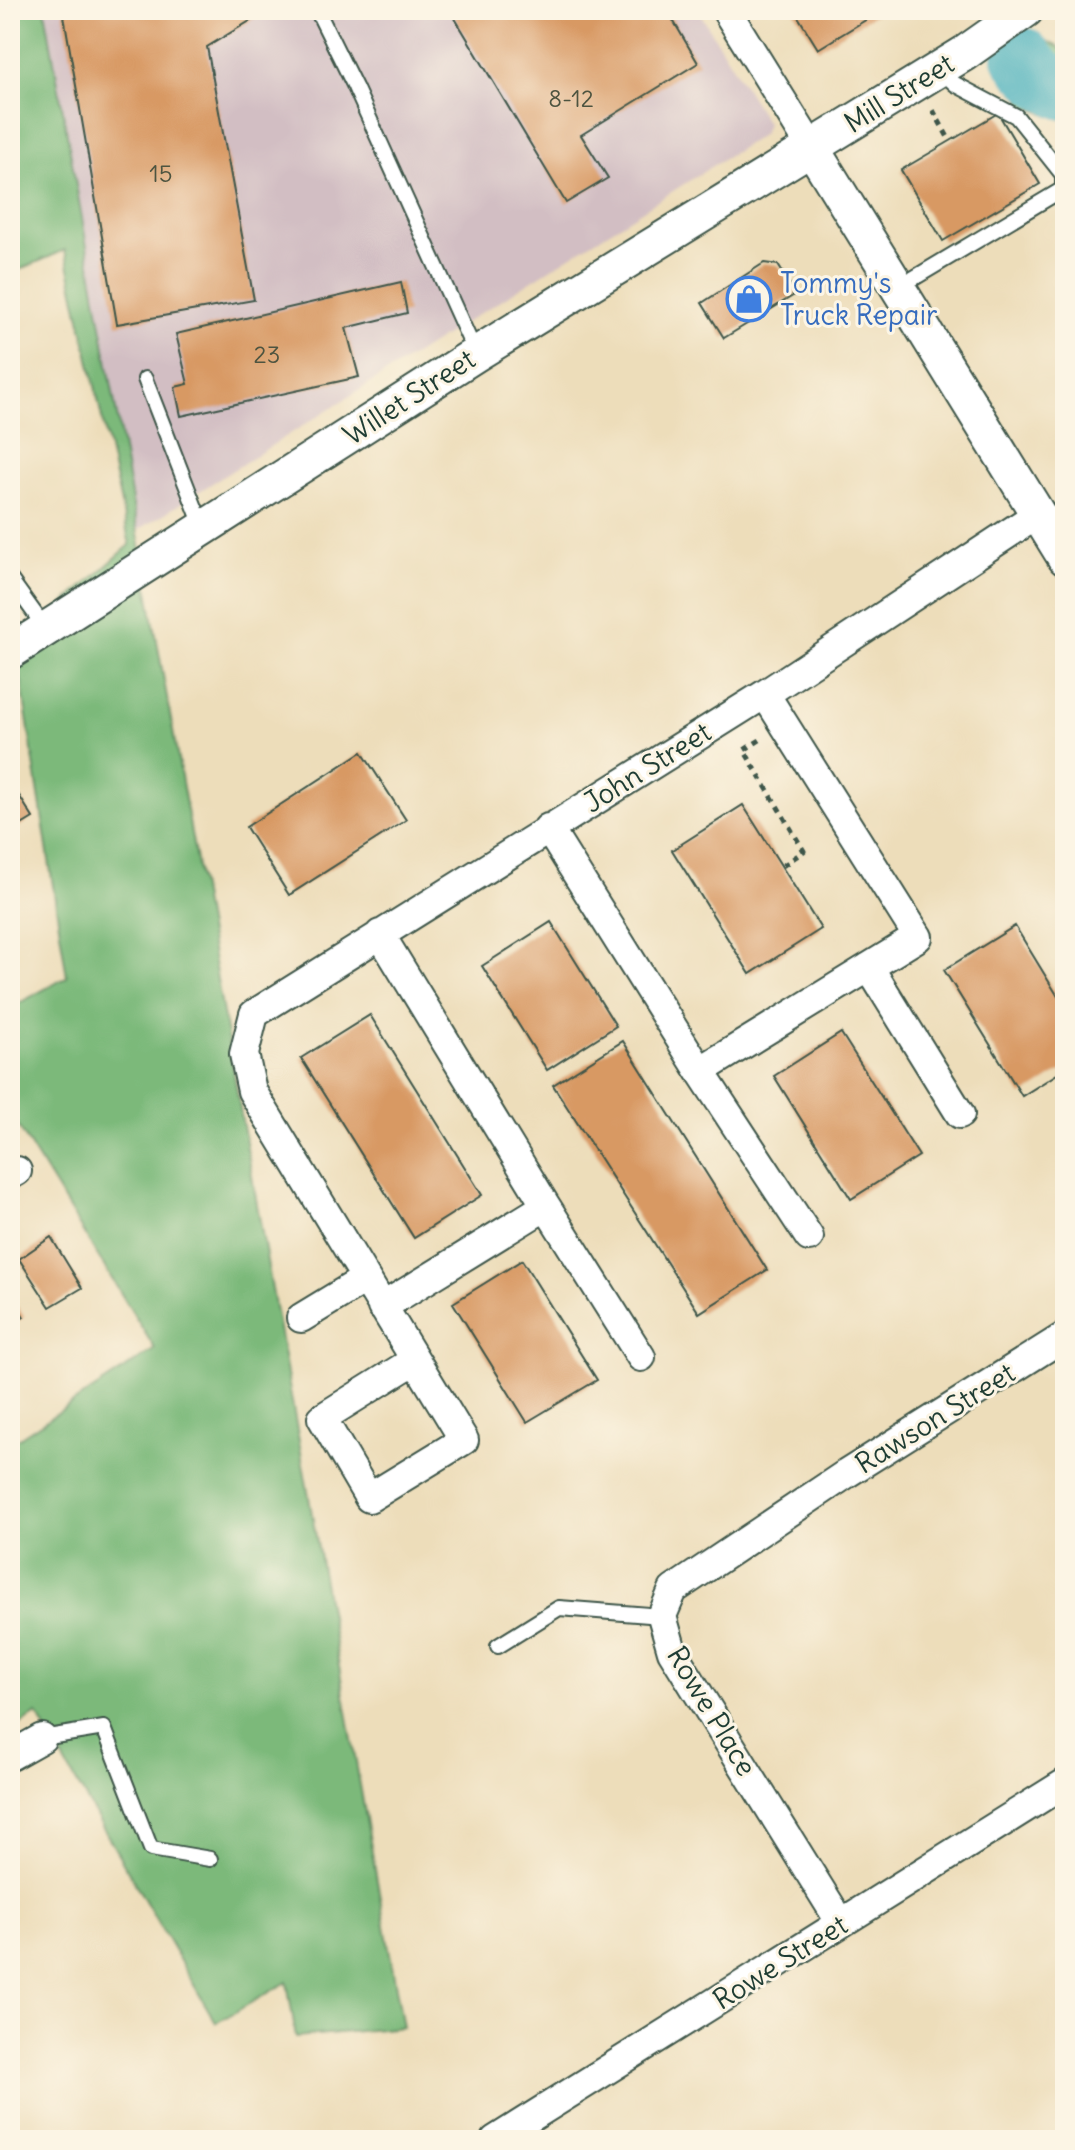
<svg xmlns="http://www.w3.org/2000/svg" width="1075" height="2150" font-family="Delius,sans-serif">
	<rect width="100%" height="100%" fill="#fcf5e5"/>
	<filter id="ink" filterUnits="userSpaceOnUse"><feTurbulence type="fractalNoise" baseFrequency=".0125" numOctaves="2"/><feDisplacementMap in="SourceGraphic" scale="16" xChannelSelector="R" yChannelSelector="G"/><feConvolveMatrix kernelMatrix="1 2 1 2 8 2 1 2 1" color-interpolation-filters="sRGB"/></filter>
	<filter id="wash" filterUnits="userSpaceOnUse"><feTurbulence type="fractalNoise" baseFrequency=".006" numOctaves="4" result="noise"/><feDisplacementMap in="SourceGraphic" scale="32" xChannelSelector="R" yChannelSelector="G"/><feGaussianBlur stdDeviation="1.8" result="paint"/><feColorMatrix in="noise" values="0 0 0 0 0 0 0 0 0 0 0 0 0 0 0 0 0 1.4 0 .05"/><feComposite in="paint" operator="in"/></filter>
	<g filter="url(#wash)">
		<rect width="100%" height="100%" fill="#edddba"/>
		<!-- industrial -->
		<path fill="#d2bec3" d="M45,10H698L767,123L763,134L137,531Z"/>
		<!-- forest -->
		<path fill="#7bb97a" stroke="#4d7b57" stroke-width="2" d="M10,10H45L403,2027L296,2037L287,1982L216,2023L37,1714L10,1731V1444L155,1349L10,1113V1008L67,977L16,646L130,545L65,250L10,274Z
			M1046,41L1065,50V120L1023,106L1007,70Z"/>
		<g fill="none" stroke-linecap="round" stroke-linejoin="round">
			<!-- river -->
			<path stroke="#3dacba" stroke-width="60" d="M1022,57C1034,74 1046,83 1065,90"/>
		</g>
		<g id="blocks">
			<!-- building -->
			<path fill="#d89964" d="M63,10H268L207,47L254,300L117,324Z
				M450,10H667L698,63L581,135L608,178L566,203Z
				M794,10H882L818,49Z
				M998,113L1040,184L943,241L901,170Z
				M764,263L778,265L796,294L724,338L702,303Z
				M401,282L407,313L346,328L359,377L181,416L175,387L188,384L176,334Z
				M362,752L406,820L289,895L246,827Z
				M10,781L33,818L10,832Z
				M743,805L821,929L750,974L672,850Z
				M551,922L616,1026L547,1070L482,966Z
				M1015,926L1065,1008V1069L1022,1096L944,970Z
				M370,1015L482,1195L414,1238L301,1058Z
				M841,1033L919,1156L851,1199L774,1076Z
				M623,1041L767,1270L699,1313L553,1085Z
				M51,1237L82,1288L50,1307L19,1259Z
				M522,1260L597,1380L527,1422L453,1303Z
				M10,1295L24,1317L10,1326Z"/>
		</g>
	</g>
	<g filter="url(#ink)">
		<use href="#blocks" fill-opacity="0" stroke="#3e5548" stroke-width="2"/>
		<g fill="none" stroke-linecap="round" stroke-linejoin="round">
			<!-- service casing -->
			<g stroke="#3e5548" stroke-width="18">
				<path id="service" d="M317,10L355,87L476,354
					M899,287L1063,189V175L1016,116L955,84L939,69
					M145,379L203,528
					M10,579L46,629
					M498,1646L559,1608L662,1616
					M42,1738L104,1728L151,1849L210,1859"/>
			</g>
			<!-- minor casing -->
			<g stroke="#3e5548" stroke-width="32">
				<path id="minor" d="M726,10L811,147
					M548,828L700,1071L809,1237
					M380,934L546,1206L382,1307
					M869,967L960,1114
					M700,1071L918,937L765,694
					M10,1175L17,1171
					M546,1206L641,1357
					M301,1318L365,1279
					M415,1360L322,1418L369,1498L464,1440L252,1091L244,1054L254,1014L765,694L1038,514
					M10,1756L42,1738
					M841,1923L672,1651L662,1616L673,1590L846,1474L1065,1336
					M495,2140L1065,1783"/>
			</g>
			<!-- tertiary casing -->
			<g stroke="#3e5548" stroke-width="38">
				<path id="tertiary" d="M811,147L1065,558
					M10,652L476,354L965,53L1026,10"/>
			</g>
			<!-- path -->
			<path stroke="#3e5548" stroke-width="5" stroke-dasharray="6 6" stroke-linecap="butt" d="M933,110L950,141
				M760,740L744,750L804,851L781,867"/>
			<!-- service -->
			<use href="#service" stroke="#fff" stroke-width="14"/>
			<!-- minor -->
			<use href="#minor" stroke="#fff" stroke-width="28"/>
			<!-- tertiary -->
			<use href="#tertiary" stroke="#fff" stroke-width="34"/>
		</g>
	</g>
	<!-- icons -->
	<defs>
		<g id="shop-ring" transform="scale(2.3)"><circle r="9.5" fill="#fcf5e5" stroke="#3f7fe0" stroke-width="1.5"/><path d="M-5-2.5h2.3a2.7 3.5 0 0 1 5.4 0H5L5.5 6h-11ZM-1.5-2.5h3a1.5 2.3 0 0 0-3 0Z" fill="#3f7fe0"/></g>
	</defs>
	<g fill-rule="evenodd">
		<use href="#shop-ring" x="749" y="299"/>
	</g>
	<g text-anchor="middle" stroke-width="6" stroke-linejoin="round" paint-order="stroke">
		<!-- number labels -->
		<g font-size="24" fill="#4d5440">
			<text x="571" y="107">8-12</text>
			<text x="161" y="182">15</text>
			<text x="267" y="363">23</text>
		</g>
		<!-- street labels -->
		<g font-size="28" fill="#1f3d34" stroke="#fcf5e5">
			<text transform="translate(899 93) rotate(-32)" y="10">Mill Street</text>
			<text transform="translate(409 397) rotate(-33)" y="10">Willet Street</text>
			<text transform="translate(647 767) rotate(-32)" y="10">John Street</text>
			<text transform="translate(935 1418) rotate(-32)" y="10">Rawson Street</text>
			<text transform="translate(712 1711) rotate(59)" y="10">Rowe Place</text>
			<text transform="translate(780 1962) rotate(-32)" y="10">Rowe Street</text>
		</g>
		<!-- shop labels -->
		<g font-size="28" fill="#366cbe" stroke="#fcf5e5" text-anchor="start">
			<text x="780" y="293">Tommy's<tspan x="780" dy="32">Truck Repair</tspan></text>
		</g>
	</g>
	<!-- margin -->
	<rect width="1075" height="2150" fill="none" stroke="#fcf5e5" stroke-width="40"/>
</svg>
